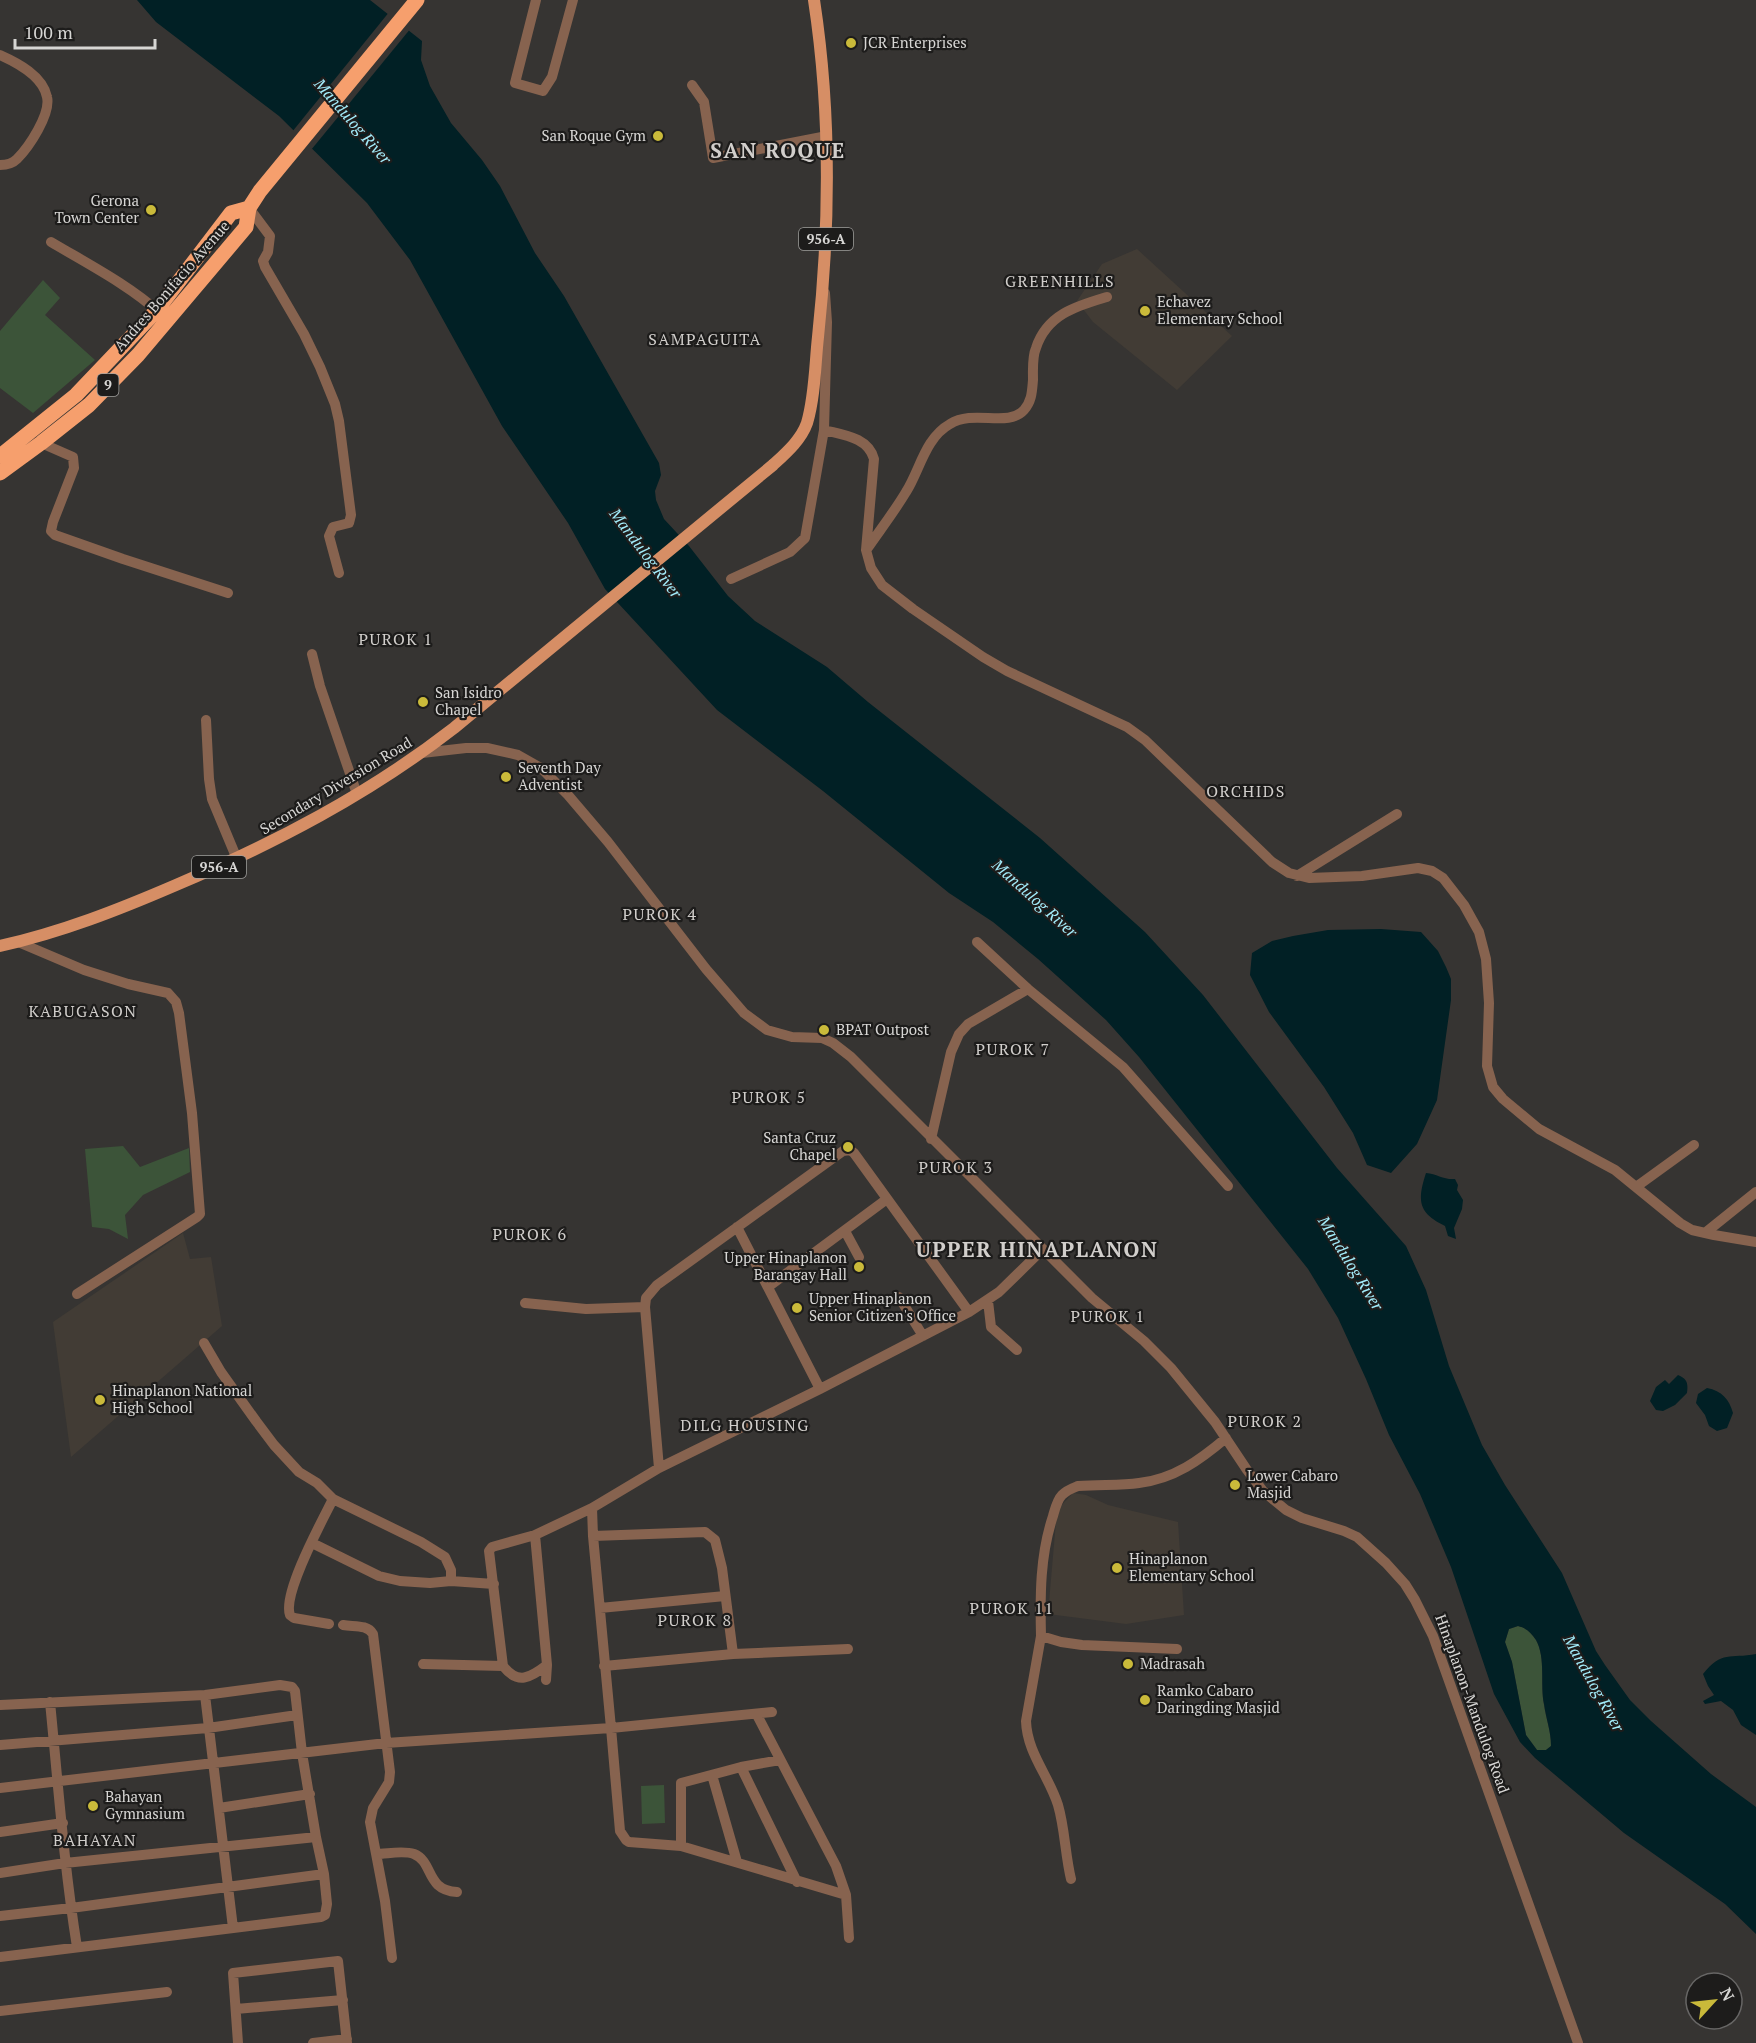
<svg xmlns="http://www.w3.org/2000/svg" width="1756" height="2043" font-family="'PT Serif',serif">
	<rect width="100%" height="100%" fill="#363432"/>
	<!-- built -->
	<path fill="#423c35" d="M1137,249L1232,336L1177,390L1093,322L1077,301L1102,264Z
		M183,1233L190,1259L211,1257L222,1326L71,1457L53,1322Z
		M1073,1493L1086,1495L1108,1505L1178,1522L1184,1615L1126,1624L1048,1614L1057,1510Z"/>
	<!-- green -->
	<path fill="#3c5439" d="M43,280L60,298L45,315L95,360L33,413L0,388V331Z
		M123,1146L140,1167L189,1148L190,1172L143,1195L125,1215L128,1239L109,1229L92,1227L85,1149Z
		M1518,1626C1526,1628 1531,1632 1536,1640C1546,1658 1540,1684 1544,1705C1546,1719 1551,1731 1551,1746L1546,1750H1537L1526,1735L1512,1662L1505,1642L1509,1629Z
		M664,1785L665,1823L642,1824L641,1786Z"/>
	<!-- water -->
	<path fill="#012025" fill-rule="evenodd" d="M137,0H370L422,41L421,60L430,86L451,123L482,160L500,186L535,253L564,296L659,463L661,475L655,491L656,500L664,519L689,546L728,596L755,621L827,667L868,702L1040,838L1145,932L1203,995L1337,1168L1406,1246L1426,1290L1449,1366L1482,1445L1505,1485L1562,1573L1596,1651L1605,1665L1630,1700L1651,1721L1711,1774L1756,1807V1934L1725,1904L1624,1833L1535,1758L1520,1742L1494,1694L1451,1567L1420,1494L1389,1435L1366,1379L1338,1318L1308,1269L1139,1057L1106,1020L1038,959L993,922L949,893L823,791L717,710L605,589L568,523L502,426L410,260L367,203L279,116L156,22ZM1518,1626C1526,1628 1531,1632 1536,1640C1546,1658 1540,1684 1544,1704C1546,1719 1551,1731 1551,1746L1546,1750H1537L1526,1735L1512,1662L1505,1642L1509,1629Z
		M1381,929L1421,932L1438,951L1446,967L1451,979V1000L1437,1100L1417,1144L1391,1173L1367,1165L1353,1133L1324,1087L1269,1012L1250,975L1252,953L1272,941L1293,936L1328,930Z
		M1426,1173C1437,1174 1444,1180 1455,1179L1458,1185L1457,1190L1463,1200L1462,1209L1454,1228L1456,1239L1448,1236L1445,1226C1418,1213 1417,1201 1426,1173Z
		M1678,1375C1688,1379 1688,1384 1687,1393L1675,1405L1663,1411L1656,1410L1650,1401L1656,1387L1665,1380L1669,1384Z
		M1707,1388C1722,1391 1729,1399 1733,1413L1727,1428L1717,1431L1709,1426L1705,1415L1696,1403L1698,1394Z
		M1756,1654V1735L1741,1725L1733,1710L1721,1701L1705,1704L1703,1701L1714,1695L1708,1686L1703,1674C1722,1650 1730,1659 1756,1654Z"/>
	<!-- pier -->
	<path fill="#363432" d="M390,11L411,28L311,150L292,132Z"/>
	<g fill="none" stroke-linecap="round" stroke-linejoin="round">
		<!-- minor -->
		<path stroke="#87634f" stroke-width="10" d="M536,0L515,83L543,91L552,77L573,0
			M0,55C18,63 43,76 47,97C51,114 29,147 17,159C13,163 6,165 0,165
			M692,85L704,102L713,158L827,136
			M249,208L270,236L268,252L263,261L265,267L304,334L320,367L335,404L339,421L351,515L349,523L333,527L329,536L339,573
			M51,242C88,264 129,285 161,314
			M825,293L827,322L824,430C843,435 868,437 874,459L866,550L871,568L882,585L913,609L983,657L1007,671L1127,727L1145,740L1272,862L1289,873L1309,878L1362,876L1418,868L1432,871L1443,878L1464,905L1479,932L1486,959L1489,1003L1487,1066L1493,1087L1503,1099L1539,1129L1615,1170L1680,1223L1692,1230L1714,1235L1756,1242
			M41,443L73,457L74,468L53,522L51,531L55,535L123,559L228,593
			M867,549C880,530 894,512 906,492C920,470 925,438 950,424C974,409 1008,428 1024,410C1032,401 1032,391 1033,380C1033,369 1032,357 1036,348C1047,314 1077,306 1107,297
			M731,579L790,552L805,538L824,430
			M312,654L320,686L357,794
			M206,720L209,779L212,799L237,859
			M422,753L466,748H487L518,755L541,768L568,795L608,842L706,969L744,1013L767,1030L792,1037L822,1038L833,1043L851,1057L1092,1298L1144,1341L1171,1368L1215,1422L1247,1470L1263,1491L1286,1510L1302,1518L1344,1531L1357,1537L1386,1563L1405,1584L1415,1600L1433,1636L1578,2043
			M1297,876L1397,814
			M18,942L84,970L128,984L168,993L176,1002L179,1013L192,1113L200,1214L197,1217L77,1294
			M977,942L1028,989L1123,1067L1228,1186
			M931,1139L951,1052L959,1034L968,1024L1028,989
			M1636,1187L1694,1145
			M737,1227L820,1389
			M845,1231L859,1257
			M1705,1233L1756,1192
			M768,1287L887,1199
			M899,1297L923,1336
			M988,1301L991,1327L1017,1350
			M525,1303L586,1309L645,1307
			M204,1343L221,1372L256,1421L274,1445L299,1472L317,1483L333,1499L421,1542L445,1557L451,1570V1581
			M659,1468L645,1307L646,1298L657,1285L843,1151L850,1150L854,1153L969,1312
			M535,1535L547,1665L546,1680
			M593,1536L705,1532L715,1540L722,1568L733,1654
			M312,1543L379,1576L400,1581L430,1583L451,1581L494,1584
			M600,1608L725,1596
			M329,1624L294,1618L290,1615C282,1594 322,1521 333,1499
			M343,1625C354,1627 367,1624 373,1634L390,1772L389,1782L373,1808L370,1822L385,1901L392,1958
			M1041,1636L1026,1721C1027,1753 1049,1776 1058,1805C1065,1829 1065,1854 1071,1879
			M1177,1649L1082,1645L1061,1642L1041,1636C1040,1595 1040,1555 1053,1516C1055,1509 1057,1500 1062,1495C1067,1490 1073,1488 1078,1486C1099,1484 1120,1486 1139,1483C1174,1479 1200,1460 1226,1438
			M423,1664L503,1666C518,1685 530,1678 547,1665
			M503,1666L489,1551L492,1547L535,1535L592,1508L659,1468L820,1389L969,1312L999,1292L1043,1249
			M604,1666L733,1654L848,1649
			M205,1695L233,1928
			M50,1702C58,1783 64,1866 77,1947
			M0,1705L205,1695L280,1685L292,1687L295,1691L302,1753L316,1837L324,1874L327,1904L325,1915L321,1917L0,1957
			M772,1712L611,1728L620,1831L626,1840L629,1842L681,1846L846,1895
			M757,1715L836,1866L846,1895L849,1938
			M0,1745L208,1728L297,1715
			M741,1767L797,1882
			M712,1775L737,1862
			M0,1788L386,1743L611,1728L593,1536L592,1508
			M219,1808L310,1794
			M0,1832L63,1823
			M681,1846V1783L741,1767L780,1760
			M376,1854C387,1854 403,1850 414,1854C434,1862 425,1890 457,1892
			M0,1873L65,1863L316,1837
			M0,1916L71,1908L324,1874
			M236,2009L343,2000
			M0,2011L167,1992
			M238,2043L233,1973L338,1961L347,2043
			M313,2043L347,2039"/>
		<!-- major -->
		<path stroke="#d68e65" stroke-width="12" d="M0,946C62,932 118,910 176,885C275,843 369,794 454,728L773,465C786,453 801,440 807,423C815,396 815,364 818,337C830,225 831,111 814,0"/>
		<!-- highway -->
		<path stroke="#f69f6d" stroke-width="15" d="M0,456L76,395L157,310L231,213L249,208
			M0,473L41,443L89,405L138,355L246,227L249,208L260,191L417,0"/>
	</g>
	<!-- markers -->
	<g fill="#caba3a" stroke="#1d1c1b" stroke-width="2">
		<circle cx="851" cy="43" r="6"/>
		<circle cx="658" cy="136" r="6"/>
		<circle cx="151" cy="210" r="6"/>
		<circle cx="1145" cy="311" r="6"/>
		<circle cx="423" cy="702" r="6"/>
		<circle cx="506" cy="777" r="6"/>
		<circle cx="824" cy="1030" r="6"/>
		<circle cx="848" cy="1147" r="6"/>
		<circle cx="859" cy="1267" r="6"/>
		<circle cx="797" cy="1308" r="6"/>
		<circle cx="100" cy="1400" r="6"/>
		<circle cx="1235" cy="1485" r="6"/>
		<circle cx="1117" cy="1568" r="6"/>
		<circle cx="1128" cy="1664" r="6"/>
		<circle cx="1145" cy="1700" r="6"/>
		<circle cx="93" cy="1806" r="6"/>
	</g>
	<g text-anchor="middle" stroke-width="4.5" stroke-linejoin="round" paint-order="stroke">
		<!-- shield labels -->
		<g fill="#1d1c1b" stroke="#9f9e9c" stroke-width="1.5">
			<rect x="799" y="228" width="54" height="22" rx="4.5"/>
			<rect x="97.5" y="374" width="21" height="22" rx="4.5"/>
			<rect x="192" y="856" width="54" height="22" rx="4.5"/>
		</g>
		<g font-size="14" font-weight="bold" fill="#d7d6d4">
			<text x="826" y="244">956-A</text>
			<text x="108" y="390">9</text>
			<text x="219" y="872">956-A</text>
		</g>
		<!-- poi labels -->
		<g font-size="15" fill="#d7d6d4" stroke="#1d1c1b" text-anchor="start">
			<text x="863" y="48">JCR Enterprises</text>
			<text x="646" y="141" text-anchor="end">San Roque Gym</text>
			<text x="139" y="206" text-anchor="end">Gerona<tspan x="139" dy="17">Town Center</tspan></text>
			<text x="1157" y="307">Echavez<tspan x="1157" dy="17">Elementary School</tspan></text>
			<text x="435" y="698">San Isidro<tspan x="435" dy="17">Chapel</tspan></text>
			<text x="518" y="773">Seventh Day<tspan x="518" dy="17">Adventist</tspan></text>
			<text x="836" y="1035">BPAT Outpost</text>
			<text x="836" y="1143" text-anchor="end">Santa Cruz<tspan x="836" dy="17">Chapel</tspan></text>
			<text x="847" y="1263" text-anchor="end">Upper Hinaplanon<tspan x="847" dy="17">Barangay Hall</tspan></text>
			<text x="809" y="1304">Upper Hinaplanon<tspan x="809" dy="17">Senior Citizen's Office</tspan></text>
			<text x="112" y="1396">Hinaplanon National<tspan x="112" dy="17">High School</tspan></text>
			<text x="1247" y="1481">Lower Cabaro<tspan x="1247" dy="17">Masjid</tspan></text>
			<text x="1129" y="1564">Hinaplanon<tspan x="1129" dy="17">Elementary School</tspan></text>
			<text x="1140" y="1669">Madrasah</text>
			<text x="1157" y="1696">Ramko Cabaro<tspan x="1157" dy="17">Daringding Masjid</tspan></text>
			<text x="105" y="1802">Bahayan<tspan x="105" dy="17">Gymnasium</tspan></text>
		</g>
		<!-- street labels -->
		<g font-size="15" fill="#d7d6d4" stroke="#1d1c1b">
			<text transform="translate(172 286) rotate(-49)" y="5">Andres Bonifacio Avenue</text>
			<text transform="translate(336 786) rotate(-31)" y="5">Secondary Diversion Road</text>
			<text transform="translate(1472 1704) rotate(70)" y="5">Hinaplanon-Mandulog Road</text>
		</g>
		<!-- water labels -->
		<g font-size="16" font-style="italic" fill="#a3ecfa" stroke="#1d1c1b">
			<text transform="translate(353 121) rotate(49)" y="6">Mandulog River</text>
			<text transform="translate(646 553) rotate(53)" y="6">Mandulog River</text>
			<text transform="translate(1035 898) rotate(42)" y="6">Mandulog River</text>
			<text transform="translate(1351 1263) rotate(58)" y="6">Mandulog River</text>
			<text transform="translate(1594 1683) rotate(61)" y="6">Mandulog River</text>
		</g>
		<!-- neighbourhood labels -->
		<g font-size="16" letter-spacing="1.5" fill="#d1cecb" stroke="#1d1c1b">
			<text x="1060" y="287">GREENHILLS</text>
			<text x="705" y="345">SAMPAGUITA</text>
			<text x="396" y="645">PUROK 1</text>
			<text x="1246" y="797">ORCHIDS</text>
			<text x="660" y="920">PUROK 4</text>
			<text x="83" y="1017">KABUGASON</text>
			<text x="1013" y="1055">PUROK 7</text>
			<text x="769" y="1103">PUROK 5</text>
			<text x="956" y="1173">PUROK 3</text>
			<text x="530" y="1240">PUROK 6</text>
			<text x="1108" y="1322">PUROK 1</text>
			<text x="1265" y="1427">PUROK 2</text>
			<text x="745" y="1431">DILG HOUSING</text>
			<text x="1012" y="1614">PUROK 11</text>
			<text x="695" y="1626">PUROK 8</text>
			<text x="95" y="1846">BAHAYAN</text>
		</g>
		<!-- district labels -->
		<g font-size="21" font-weight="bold" letter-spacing="1.5" fill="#d1cecb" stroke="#1d1c1b">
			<text x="778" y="158">SAN ROQUE</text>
			<text x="1037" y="1257">UPPER HINAPLANON</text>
		</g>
	</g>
	<!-- north arrow -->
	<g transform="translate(1714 2001) rotate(63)"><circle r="28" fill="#1d1c1b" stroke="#676665" stroke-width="1.5"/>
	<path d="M0-4.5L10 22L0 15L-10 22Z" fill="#caba3a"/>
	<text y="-9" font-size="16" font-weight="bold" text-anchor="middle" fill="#d7d6d4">N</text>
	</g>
	<!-- scale -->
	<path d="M15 39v9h140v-9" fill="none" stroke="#d7d6d4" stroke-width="3"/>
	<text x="24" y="39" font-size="18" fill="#d7d6d4" stroke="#1d1c1b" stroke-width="4.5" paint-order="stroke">100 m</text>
</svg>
